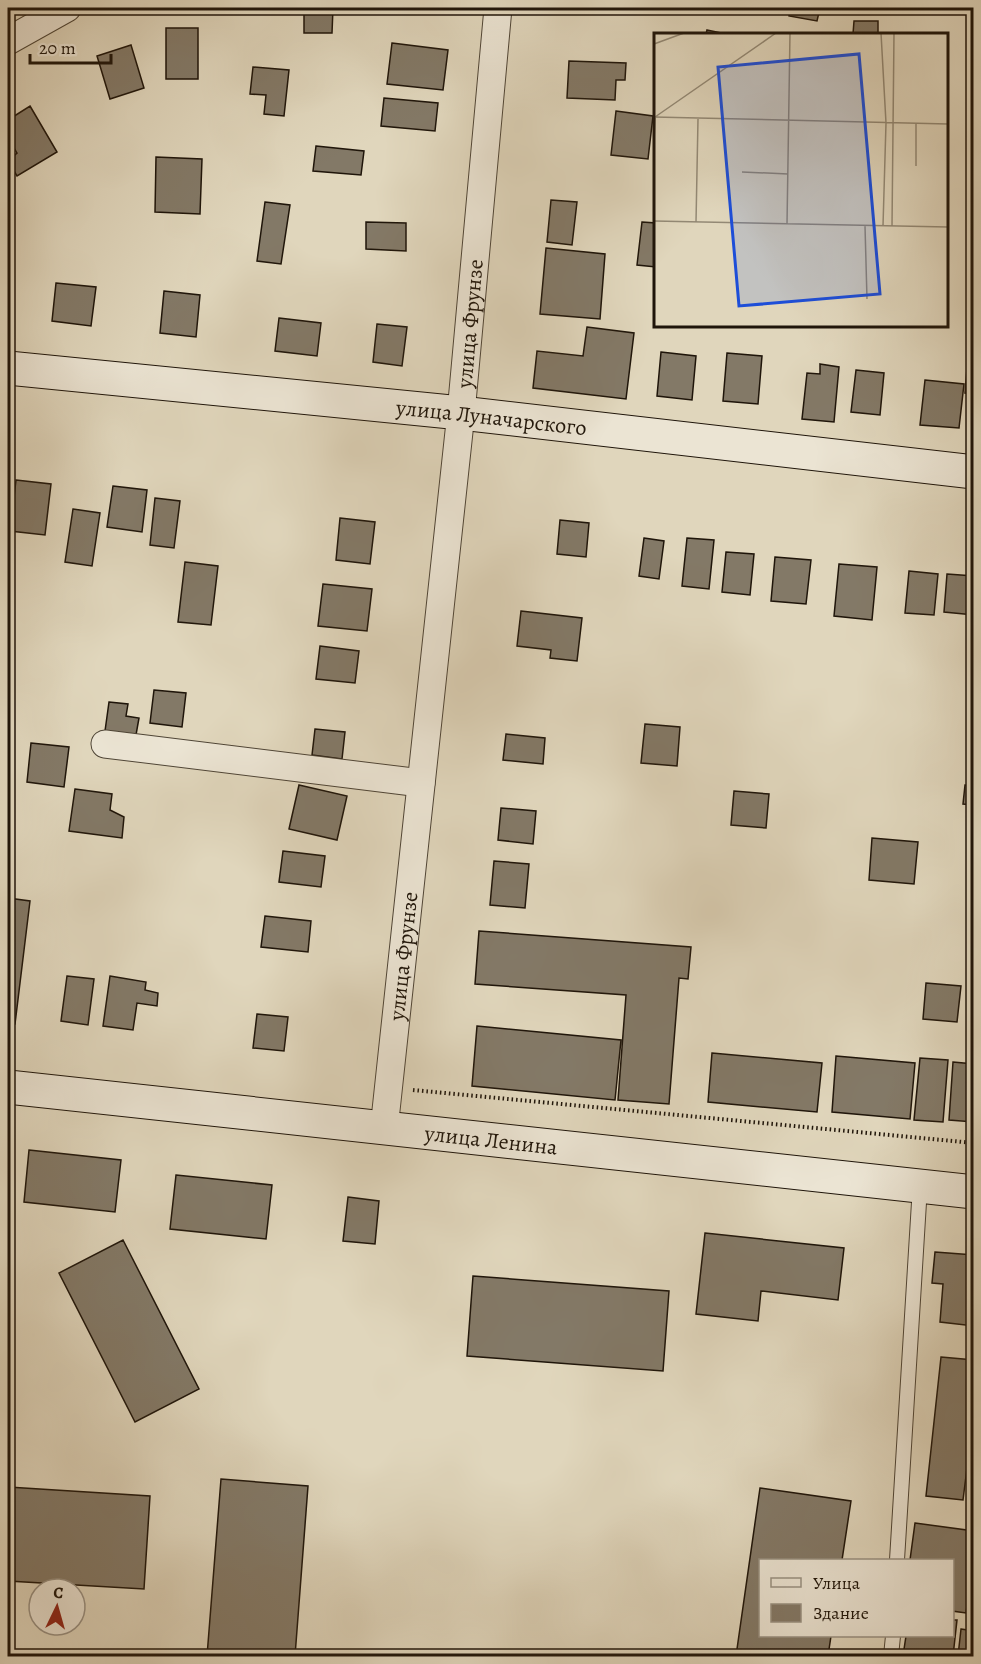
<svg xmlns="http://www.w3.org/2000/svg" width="981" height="1664" font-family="Alegreya,serif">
	<rect width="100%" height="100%" fill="#e0d6bc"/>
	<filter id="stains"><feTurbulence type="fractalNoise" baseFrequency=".00333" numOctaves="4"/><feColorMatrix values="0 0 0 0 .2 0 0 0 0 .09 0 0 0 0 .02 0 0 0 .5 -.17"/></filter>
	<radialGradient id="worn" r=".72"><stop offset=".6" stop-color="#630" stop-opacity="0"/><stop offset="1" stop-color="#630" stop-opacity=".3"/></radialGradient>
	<!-- building -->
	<path fill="#837967" stroke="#1f150a" stroke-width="1.5" d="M246,8H278L247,14Z
		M304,8H333L332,33H304Z
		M790,8H820L817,21L789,16Z
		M854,21H878V34H853Z
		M166,28H198V79H166Z
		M707,30L726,34H706Z
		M392,43L448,50L443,90L387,84Z
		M131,45L144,88L110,99L97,56Z
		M569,61L626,63L625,80H616L615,100L567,98Z
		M253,67L289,70L284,116L264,114L266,95L250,94Z
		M384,98L438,103L435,131L381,126Z
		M30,106L57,152L17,176L8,161L17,153L8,138V120Z
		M616,111L653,116L648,159L611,155Z
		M316,146L364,151L361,175L313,171Z
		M156,157L202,159L200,214L155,212Z
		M551,200L577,202L572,245L547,242Z
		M265,202L290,205L281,264L257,261Z
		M366,222L406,223V251L366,249Z
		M642,222L656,223V267L637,265Z
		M546,248L605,254L600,319L540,314Z
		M8,276H11L9,316H8Z
		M56,283L96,287L91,326L52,321Z
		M164,291L200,295L196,337L160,333Z
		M279,318L321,323L317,356L275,351Z
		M377,324L407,327L402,366L373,362Z
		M587,327L634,333L626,399L533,388L537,351L583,356Z
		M661,352L696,356L692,400L657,396Z
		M727,353L762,356L758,404L723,401Z
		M968,356L974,357V394L965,393Z
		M820,364L839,367L834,422L802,419L807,373L820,374Z
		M856,370L884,373L880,415L851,412Z
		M925,380L964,384L959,428L920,425Z
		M16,480L51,484L45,535L10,531Z
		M113,486L147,490L142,532L107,527Z
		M155,498L180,501L174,548L150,545Z
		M73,509L100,513L92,566L65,562Z
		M340,518L375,522L370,564L336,560Z
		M560,520L589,523L586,557L557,554Z
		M644,538L664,541L659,579L639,576Z
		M687,538L714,540L709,589L682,586Z
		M726,552L754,554L750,595L722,592Z
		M775,557L811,560L806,604L771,601Z
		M185,562L218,566L211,625L178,622Z
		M839,564L877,567L872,620L834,616Z
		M909,571L938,574L934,615L905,613Z
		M947,574L974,576V615L944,612Z
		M323,584L372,589L367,631L318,626Z
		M521,611L582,618L577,661L550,658L551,650L517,646Z
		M320,646L359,651L355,683L316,679Z
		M154,690L186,693L182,727L150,723Z
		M109,702L128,704L126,716L139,718L136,735L105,731Z
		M645,724L680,727L677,766L641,763Z
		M315,729L345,732L342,759L312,755Z
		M506,734L545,738L543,764L503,760Z
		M31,743L69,747L64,787L27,782Z
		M299,785L347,796L337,840L289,829Z
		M965,785L974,786V805L963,804Z
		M75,789L112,794L110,810L124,817L122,838L69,831Z
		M734,791L769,794L766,828L731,825Z
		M501,808L536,811L533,844L498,840Z
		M872,838L918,842L914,884L869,880Z
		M283,851L325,856L321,887L279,882Z
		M494,861L529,864L525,908L490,905Z
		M8,898L30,901L15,1024L8,1023Z
		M265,916L311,921L308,952L261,947Z
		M479,931L691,947L688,979L679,978L669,1104L618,1100L626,995L475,984Z
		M67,976L94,979L88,1025L61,1021Z
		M110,976L146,982L145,990L158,993L157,1006L137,1003L133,1030L103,1026Z
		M926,983L961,986L957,1022L923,1019Z
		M257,1014L288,1017L284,1051L253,1048Z
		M477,1026L621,1040L615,1100L472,1086Z
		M712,1053L822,1063L817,1112L708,1102Z
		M836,1056L915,1063L910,1119L832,1112Z
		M920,1058L948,1060L943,1122L914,1120Z
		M953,1062L974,1064V1122L949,1120Z
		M29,1150L121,1160L115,1212L24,1202Z
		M176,1175L272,1185L266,1239L170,1229Z
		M348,1197L379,1201L375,1244L343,1241Z
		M705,1233L844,1248L838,1300L761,1291L758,1321L696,1314Z
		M123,1240L199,1389L135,1422L59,1273Z
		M935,1252L974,1255V1326L940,1322L943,1284L932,1283Z
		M473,1276L669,1291L663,1371L467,1356Z
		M941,1357L974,1360V1412L963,1500L926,1496Z
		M221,1479L308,1486L295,1656H207Z
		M8,1487L150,1496L144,1589L8,1581Z
		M760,1488L851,1501L842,1560H760V1636H831L828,1656H736Z
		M915,1523L974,1531V1556L966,1613L952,1611V1560H910Z
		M952,1620H957L953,1656H903L906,1636H952Z
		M961,1629L974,1631V1656H958Z"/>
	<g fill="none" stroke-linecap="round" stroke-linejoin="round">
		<!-- service casing -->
		<g stroke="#4f4536" stroke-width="16">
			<path id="service" d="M897,1560L920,1186
				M891,1656L893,1636"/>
		</g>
		<!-- minor casing -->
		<g stroke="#4f4536" stroke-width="29">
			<g id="minor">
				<path d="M8,41L67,8"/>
				<path d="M105,744L421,783"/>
				<path id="s1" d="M384,1129L461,413L498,8"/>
			</g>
		</g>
		<!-- secondary casing -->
		<g stroke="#1f150a" stroke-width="35">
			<g id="secondary">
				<path id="s2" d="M8,368L461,413L974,472"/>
				<path id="s3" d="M8,1087L974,1192"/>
			</g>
		</g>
		<!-- path -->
		<path stroke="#1f150a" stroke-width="4" stroke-dasharray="1.5 3" stroke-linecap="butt" d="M413,1090L974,1143"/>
		<!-- service -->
		<use href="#service" stroke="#ebe4d3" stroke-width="14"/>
		<!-- minor -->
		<use href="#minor" stroke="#ebe4d3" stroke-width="27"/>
		<!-- secondary -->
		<use href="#secondary" stroke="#ebe4d3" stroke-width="33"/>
	</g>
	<g text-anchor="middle" stroke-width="5" stroke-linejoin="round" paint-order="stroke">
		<!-- street labels -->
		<g font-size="22" fill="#1f150a" stroke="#ebe4d3">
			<text dy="8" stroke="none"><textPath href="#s1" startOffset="810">улица Фрунзе</textPath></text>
			<text dy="8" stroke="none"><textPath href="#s2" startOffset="486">улица Луначарского</textPath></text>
			<text dy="8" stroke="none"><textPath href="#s1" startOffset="174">улица Фрунзе</textPath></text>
			<text dy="8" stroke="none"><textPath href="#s3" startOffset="486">улица Ленина</textPath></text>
		</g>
	</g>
	<!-- overview -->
	<g transform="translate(654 33)">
		<rect width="294" height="294" fill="#e0d6bc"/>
		<path fill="none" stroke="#938975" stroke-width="1.5" d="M227,0L232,90L229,193M0,11L30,0M0,84L294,91M1,84L122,0M262,90V133M0,110L1,84M88,139L134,141M0,188L294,194M42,189L44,86M133,191L136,0M211,193L213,266M238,193L240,0"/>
		<path fill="#1d4ed8" fill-opacity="0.15" stroke="#1d4ed8" stroke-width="3" d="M205,21L226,261L85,273L64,34Z"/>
		<rect width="294" height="294" fill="none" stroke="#1f150a" stroke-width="3"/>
	</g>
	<!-- margin -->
	<rect width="981" height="1664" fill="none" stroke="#e0d6bc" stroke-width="30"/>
	<rect x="9" y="9" width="963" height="1646" fill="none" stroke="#1f150a" stroke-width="3"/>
	<rect x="15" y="15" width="951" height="1634" fill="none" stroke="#1f150a" stroke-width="1.5"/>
	<!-- legend -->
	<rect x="759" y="1559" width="195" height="78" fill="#ebe4d3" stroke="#999183" stroke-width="1.5"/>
	<rect x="771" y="1578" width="30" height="9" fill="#ebe4d3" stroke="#999183" stroke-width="1.5"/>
	<text x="813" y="1589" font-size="18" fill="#1f150a">Улица</text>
	<rect x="771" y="1604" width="30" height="18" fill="#837967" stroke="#999183" stroke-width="1.5"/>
	<text x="813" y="1619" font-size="18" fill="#1f150a">Здание</text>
	<!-- north arrow -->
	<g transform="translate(57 1607) rotate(5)"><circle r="28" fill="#ebe4d3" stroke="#999183" stroke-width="1.5"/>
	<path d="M0-4.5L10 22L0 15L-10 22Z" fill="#8f2418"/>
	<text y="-9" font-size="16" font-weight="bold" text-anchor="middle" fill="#1f150a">С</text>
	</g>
	<!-- scale -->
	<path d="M30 54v9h81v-9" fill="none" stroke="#1f150a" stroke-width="3"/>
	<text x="39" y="54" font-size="18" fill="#1f150a" stroke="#ebe4d3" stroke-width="4.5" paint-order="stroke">20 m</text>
	<rect width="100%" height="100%" filter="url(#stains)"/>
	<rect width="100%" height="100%" fill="url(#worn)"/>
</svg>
